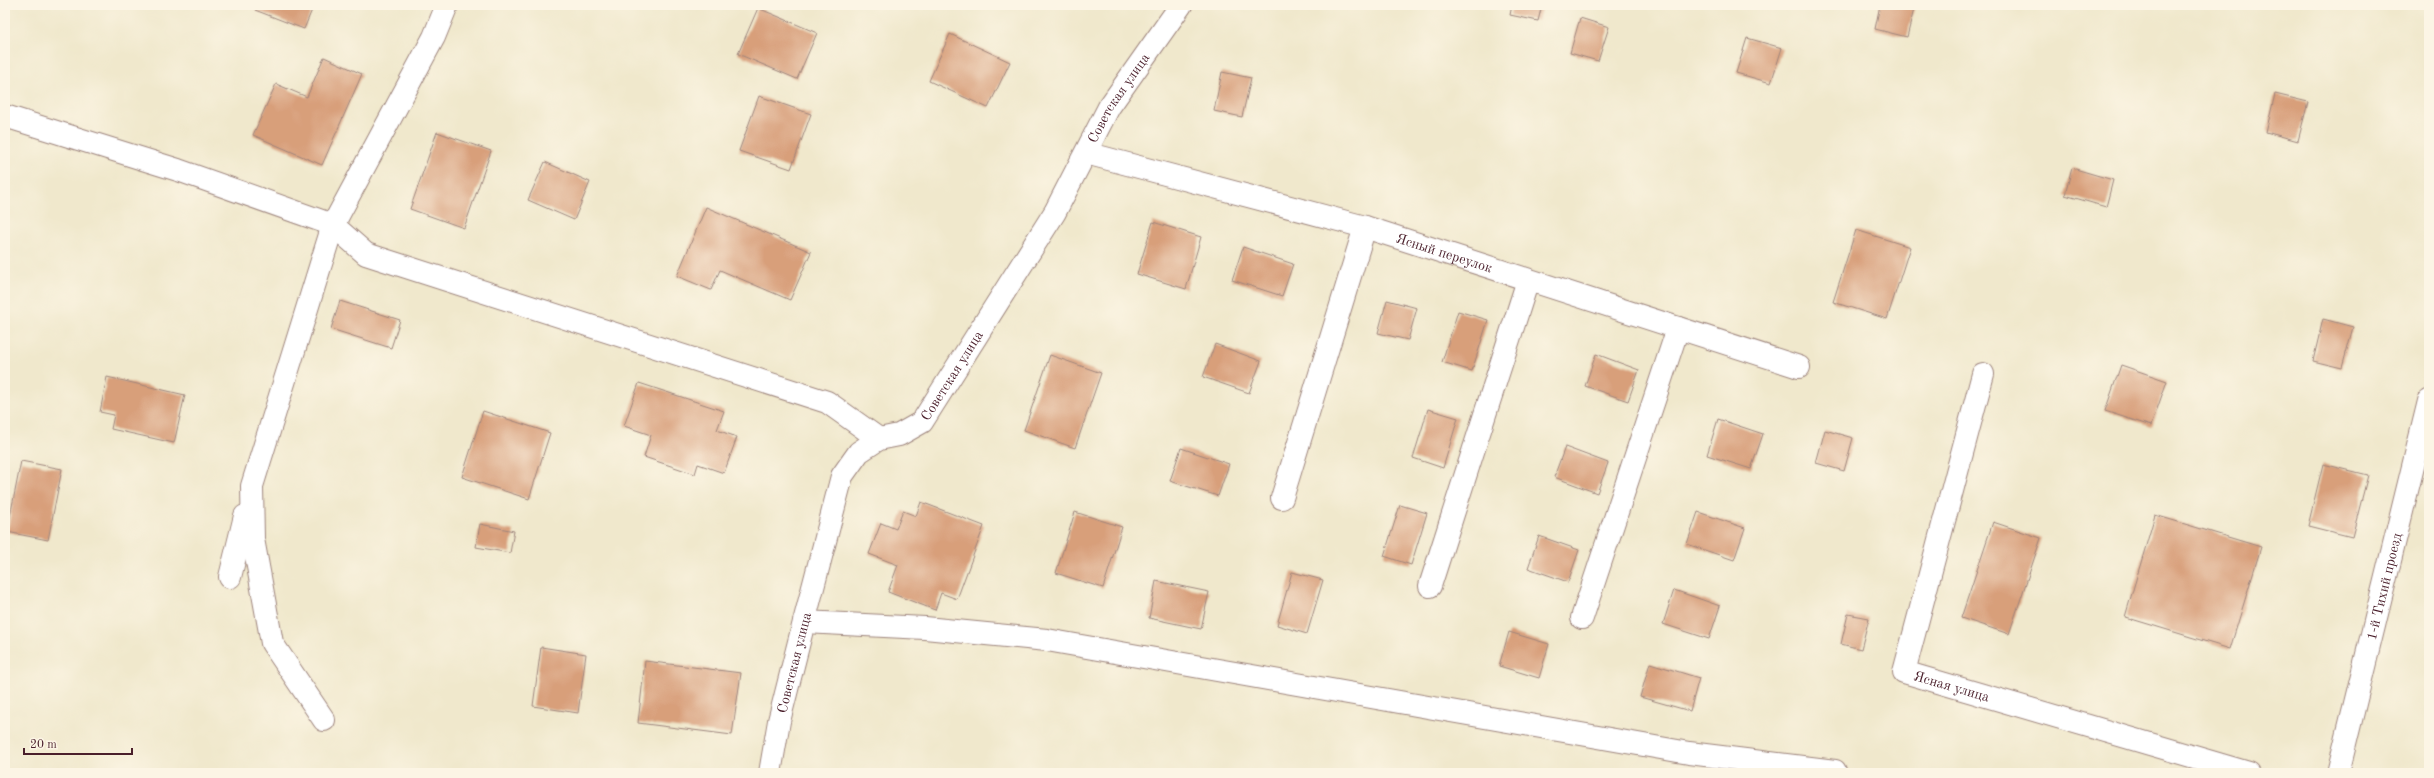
<svg xmlns="http://www.w3.org/2000/svg" width="2434" height="778" font-family="'Old Standard TT',serif">
	<rect width="100%" height="100%" fill="#fcf5e5"/>
	<filter id="ink" filterUnits="userSpaceOnUse"><feTurbulence type="fractalNoise" baseFrequency=".025" numOctaves="2"/><feDisplacementMap in="SourceGraphic" scale="8" xChannelSelector="R" yChannelSelector="G"/><feConvolveMatrix kernelMatrix="1 2 1 2 8 2 1 2 1" color-interpolation-filters="sRGB"/></filter>
	<filter id="wash" filterUnits="userSpaceOnUse"><feTurbulence type="fractalNoise" baseFrequency=".012" numOctaves="4" result="noise"/><feDisplacementMap in="SourceGraphic" scale="16" xChannelSelector="R" yChannelSelector="G"/><feGaussianBlur stdDeviation="0.9" result="paint"/><feColorMatrix in="noise" values="0 0 0 0 0 0 0 0 0 0 0 0 0 0 0 0 0 1.4 0 .05"/><feComposite in="paint" operator="in"/></filter>
	<g filter="url(#wash)">
		<rect width="100%" height="100%" fill="#f0e8cc"/>
		<g id="blocks">
			<!-- building -->
			<path fill="#d89f7a" d="M257,5H314L304,29L255,10Z
				M1512,5H1542L1538,21L1510,15Z
				M1880,5H1915L1907,37L1875,29Z
				M758,8L817,33L797,79L738,54Z
				M1580,18L1609,27L1598,61L1570,53Z
				M950,34L1010,62L988,108L929,81Z
				M1747,38L1782,48L1771,83L1736,73Z
				M324,57L362,74L322,165L253,135L276,84L307,97Z
				M1222,72L1251,78L1242,117L1214,111Z
				M2275,94L2308,102L2298,141L2266,132Z
				M759,96L811,114L791,169L739,151Z
				M437,132L491,151L464,228L410,209Z
				M545,162L590,182L574,220L528,200Z
				M2072,168L2113,180L2106,207L2065,195Z
				M706,207L811,252L790,300L720,270L711,290L677,276Z
				M1153,222L1201,237L1186,289L1137,274Z
				M1856,230L1910,247L1887,319L1833,302Z
				M1243,247L1293,264L1282,296L1232,280Z
				M1387,300L1417,308L1408,340L1378,333Z
				M340,301L400,320L391,348L331,329Z
				M1458,311L1488,320L1472,371L1442,362Z
				M2323,319L2353,327L2342,368L2313,361Z
				M1215,344L1261,361L1249,393L1203,377Z
				M1596,354L1639,370L1628,401L1585,386Z
				M1050,355L1101,373L1075,448L1024,430Z
				M2121,365L2167,381L2151,426L2105,411Z
				M107,377L185,395L174,443L111,429L114,415L100,412Z
				M639,383L724,411L717,430L737,437L724,473L698,464L695,474L644,457L651,435L624,426Z
				M1428,409L1458,418L1443,468L1413,458Z
				M483,411L550,433L529,499L462,477Z
				M1718,419L1763,434L1751,469L1707,455Z
				M1825,430L1853,438L1844,471L1816,463Z
				M1565,447L1608,463L1597,493L1554,477Z
				M1181,448L1229,464L1218,496L1170,481Z
				M21,461L62,469L48,540L7,532Z
				M2323,464L2368,475L2352,537L2308,526Z
				M921,502L984,526L957,599L941,593L935,610L888,592L898,565L869,554L881,523L896,529L903,511L916,516Z
				M1400,505L1427,513L1411,565L1384,556Z
				M1075,512L1122,527L1103,588L1056,573Z
				M1698,512L1745,528L1734,560L1687,544Z
				M2155,515L2261,547L2230,649L2125,617Z
				M1993,522L2041,538L2009,634L1961,618Z
				M480,524L514,531L510,553L476,547Z
				M1539,536L1579,550L1568,582L1528,568Z
				M1292,572L1323,580L1307,634L1277,625Z
				M1156,581L1209,592L1201,629L1149,618Z
				M1674,590L1720,606L1709,639L1663,624Z
				M1848,614L1869,618L1861,649L1841,644Z
				M1509,632L1549,644L1539,678L1499,666Z
				M541,647L586,654L578,713L533,706Z
				M645,661L741,673L732,735L638,723Z
				M1650,663L1699,678L1690,711L1640,697Z"/>
		</g>
	</g>
	<g filter="url(#ink)">
		<use href="#blocks" fill-opacity="0" stroke="#9d847c" stroke-width="1"/>
		<g fill="none" stroke-linecap="round" stroke-linejoin="round">
			<!-- lane casing -->
			<g stroke="#9d847c" stroke-width="24">
				<g id="lane">
					<path d="M5,116L178,170L333,225L366,254L827,402L879,439"/>
					<path id="s1" d="M1983,374L1904,672L2249,773"/>
					<path d="M1282,498L1365,227"/>
					<path d="M230,577L245,516"/>
					<path d="M1430,586L1528,280"/>
					<path d="M1582,618L1678,328"/>
					<path d="M804,622L925,628L1047,640L1689,753L1835,771"/>
					<path d="M324,720L272,643L253,539L252,486L333,225"/>
					<path id="s2" d="M2338,773L2429,401"/>
				</g>
			</g>
			<!-- street casing -->
			<g stroke="#9d847c" stroke-width="24">
				<g id="street">
					<path id="s3" d="M1086,153L1365,227L1799,367"/>
					<path d="M333,225L434,37L447,5"/>
					<path id="s4" d="M770,773L779,721L804,622L842,476L859,452L879,439L899,435L922,422L1055,212L1109,107L1181,5"/>
				</g>
			</g>
			<!-- lane -->
			<use href="#lane" stroke="#fff" stroke-width="22"/>
			<!-- street -->
			<use href="#street" stroke="#fff" stroke-width="22"/>
		</g>
	</g>
	<g text-anchor="middle" stroke-width="3" stroke-linejoin="round" paint-order="stroke">
		<!-- street labels -->
		<g font-size="14" fill="#4a1f2b" stroke="#fcf5e5">
			<text dy="5" stroke="none"><textPath href="#s4" startOffset="785">Советская улица</textPath></text>
			<text dy="5" stroke="none"><textPath href="#s3" startOffset="372">Ясный переулок</textPath></text>
			<text dy="5" stroke="none"><textPath href="#s4" startOffset="461">Советская улица</textPath></text>
			<text dy="5" stroke="none"><textPath href="#s2" startOffset="192">1-й Тихий проезд</textPath></text>
			<text dy="5" stroke="none"><textPath href="#s4" startOffset="113">Советская улица</textPath></text>
			<text dy="5" stroke="none"><textPath href="#s1" startOffset="358">Ясная улица</textPath></text>
		</g>
	</g>
	<!-- margin -->
	<rect width="2434" height="778" fill="none" stroke="#fcf5e5" stroke-width="20"/>
	<!-- scale -->
	<path d="M24 748v6h108v-6" fill="none" stroke="#4a1f2b" stroke-width="2"/>
	<text x="30" y="748" font-size="12" fill="#4a1f2b" stroke="#fcf5e5" stroke-width="3" paint-order="stroke">20 m</text>
</svg>
